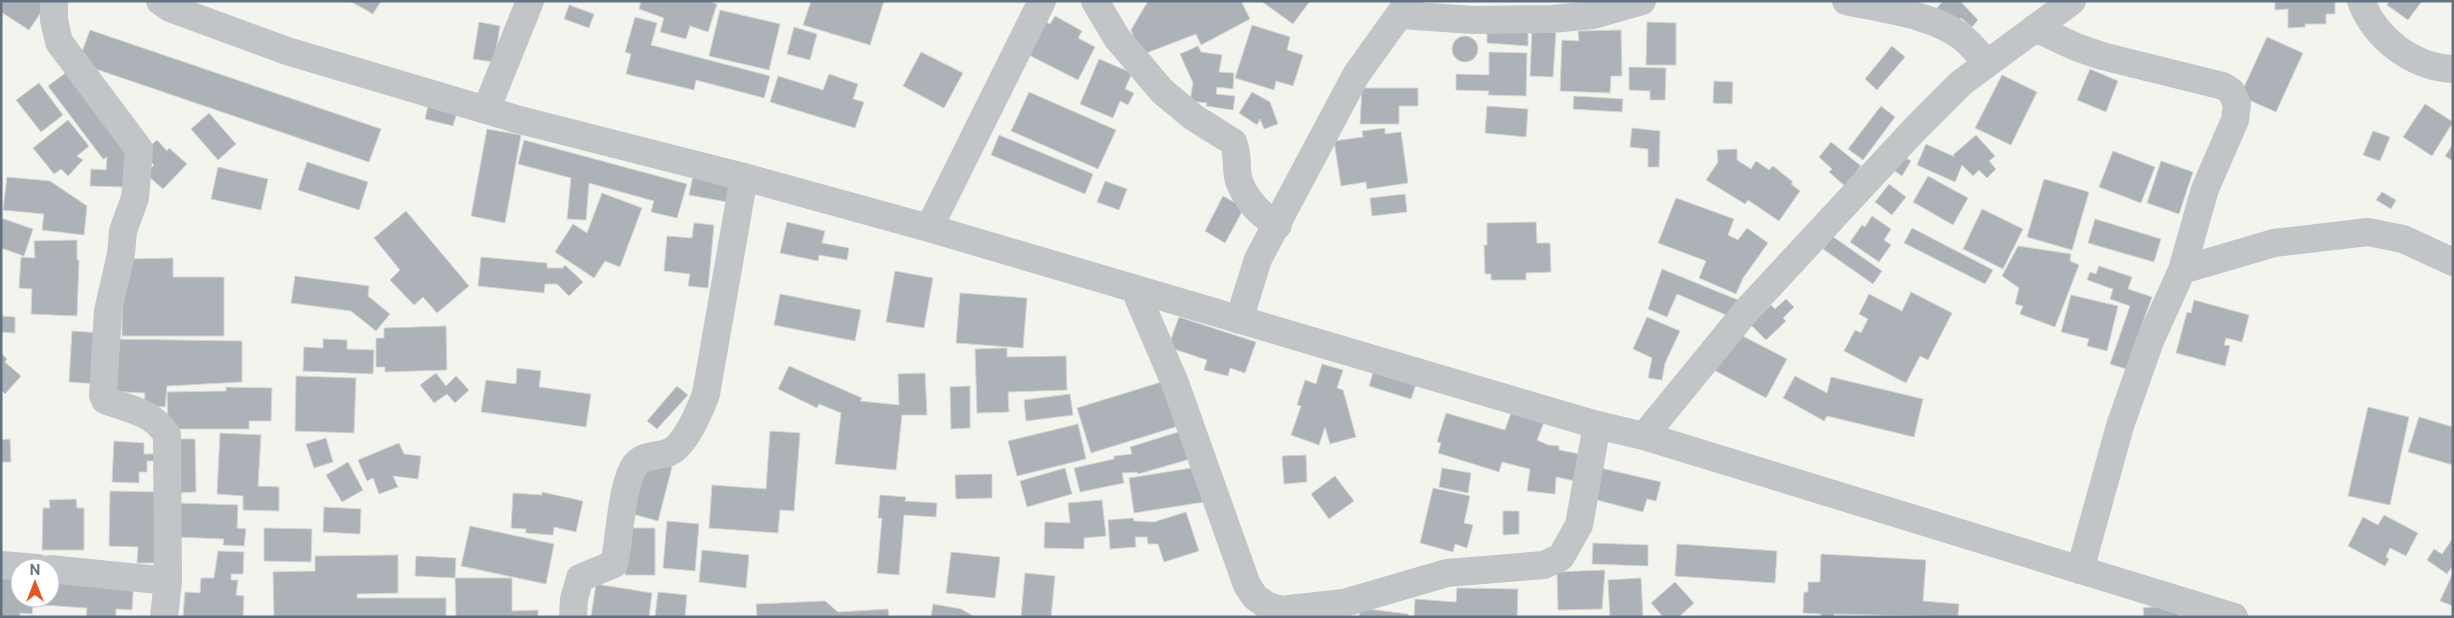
<svg xmlns="http://www.w3.org/2000/svg" width="2454" height="618" font-family="'Public Sans',sans-serif">
	<rect width="100%" height="100%" fill="#f4f4ef"/>
	<!-- building -->
	<path fill="#acb2b8" stroke="#d5d5d2" d="M1,1H40L46,5L29,30L1,12Z
		M350,1H381L373,14Z
		M641,1H708L717,4L708,32L690,26L686,39L660,32L664,18L639,9Z
		M811,1H884L870,45L803,25Z
		M1148,1H1241L1250,19L1201,45L1196,34L1141,55L1131,30Z
		M1261,1H1310L1293,24Z
		M1943,1H1960L1978,20L1972,27L1961,18L1956,24L1936,9Z
		M2275,1H2335V14H2326V24H2305V27L2288,28V9L2275,10Z
		M2389,1H2422L2408,20L2387,5Z
		M569,5L594,14L589,28L564,19Z
		M720,10L780,24L769,70L709,56Z
		M1055,16L1082,31L1078,38L1095,47L1078,80L1021,51L1038,18L1050,24Z
		M635,17L657,23L651,45L770,76L764,98L696,80L694,90L626,74L631,54L625,52Z
		M479,22L500,26L494,62L473,59Z
		M1647,22L1676,23V65H1646Z
		M1252,25L1290,37L1287,50L1303,55L1293,86L1276,81L1274,90L1235,78Z
		M794,27L817,34L810,60L787,54Z
		M1487,29L1528,32V46L1487,43Z
		M90,30L381,129L369,162L78,63Z
		M1532,30L1556,32L1553,77L1530,76Z
		M1621,30L1622,76H1611L1610,93L1560,91L1562,40L1579,41L1578,31Z
		M1452 49a13 13 0 1 1 26 0a13 13 0 1 1-26 0Z
		M2267,37L2303,53L2276,112L2240,96Z
		M1198,46L1201,52L1222,55L1219,72L1234,73L1233,89L1217,87L1216,94L1235,96L1233,110L1206,106L1207,103L1190,101L1193,83L1180,54Z
		M1892,46L1905,57L1877,90L1865,79Z
		M921,52L963,73L944,108L903,86Z
		M1489,52L1527,53L1526,96L1488,95L1489,91L1456,90V74L1489,75Z
		M1099,59L1132,73L1125,89L1134,93L1128,105L1120,101L1113,118L1080,104Z
		M75,66L128,141L126,187L90,186L91,169L106,170L107,157L103,159L48,86Z
		M1629,67L1666,68L1665,100H1650V91L1629,90Z
		M2090,69L2118,81L2106,112L2077,100Z
		M829,74L858,84L853,99L864,102L855,128L770,102L778,76L823,90Z
		M2002,75L2037,92L2011,145L1975,128Z
		M1714,81L1733,82L1732,104L1713,103Z
		M39,83L63,115L41,132L16,100Z
		M1362,88H1418V106H1399V124H1360Z
		M1029,92L1116,130L1098,169L1011,131Z
		M1252,92L1270,102L1278,124L1264,129L1260,119L1257,125L1239,113Z
		M1574,96L1623,99L1622,112L1573,109Z
		M2425,104L2453,122L2432,156L2403,137Z
		M428,105L457,112L453,126L425,119Z
		M1487,106L1528,109L1526,137L1485,133Z
		M1881,106L1895,117L1863,160L1848,149Z
		M209,113L236,144L218,160L191,129Z
		M68,120L89,146L77,156L83,160L68,176L61,169L54,174L33,148Z
		M1385,128V134L1401,132L1408,183L1367,189L1366,182L1341,186L1334,141L1363,137L1362,131Z
		M1632,128L1660,131L1659,167H1648V149L1630,147Z
		M487,129L521,135L505,223L471,216Z
		M2373,131L2390,137L2380,161L2363,155Z
		M999,135L1093,174L1085,194L991,155Z
		M1976,135L1995,156L1989,161L1996,169L1987,178L1979,170L1973,176L1962,165L1955,182L1917,165L1926,144L1955,157L1953,155Z
		M157,140L167,151L169,148L187,164L163,189L146,174L154,165L142,153Z
		M524,140L687,184L677,218L651,212L654,201L589,183L586,220L567,219L571,178L518,164Z
		M1831,142L1861,166L1845,186L1829,172L1832,169L1819,157Z
		M2453,144V161L2445,156Z
		M1737,149V160L1751,169L1756,161L1769,170L1773,166L1793,182L1791,184L1800,191L1779,221L1748,200L1745,204L1706,180L1718,162L1717,150Z
		M2113,151L2155,167L2141,203L2099,187Z
		M1897,153L1911,161L1902,176L1889,167Z
		M2161,161L2193,172L2179,214L2147,203Z
		M307,162L368,182L359,210L298,190Z
		M218,167L268,179L261,210L211,199Z
		M693,176L731,184L727,202L689,195Z
		M1928,176L1968,198L1953,225L1913,202Z
		M7,177L50,181L87,206L84,235L42,230L44,214L3,210Z
		M2044,179L2089,192L2072,250L2027,237Z
		M1105,181L1127,189L1119,210L1097,202Z
		M1889,184L1906,197L1892,215L1875,202Z
		M2382,192L2396,200L2391,209L2376,200Z
		M602,193L642,208L620,267L605,261L594,278L555,252L573,224L587,233Z
		M1405,194L1407,212L1372,216L1370,198Z
		M1223,196L1244,208L1225,243L1205,231Z
		M1676,198L1734,219L1728,235L1738,240L1747,228L1768,243L1743,278L1736,294L1699,278L1706,261L1658,243Z
		M1982,209L2023,229L2003,269L1963,249Z
		M406,211L469,286L437,313L423,297L414,305L390,280L400,270L374,238Z
		M1872,216L1891,229L1884,240L1891,245L1879,262L1850,242L1862,225L1865,227Z
		M1,218L33,229L24,256L1,248Z
		M2095,219L2161,239L2154,262L2088,243Z
		M787,222L825,231L822,243L849,248L847,260L819,255L818,261L780,253Z
		M1536,222L1537,243H1550L1551,272L1526,273V280H1491V274H1485L1484,245H1487V223Z
		M694,223L714,225L708,288L688,286L690,274L664,271L667,236L692,238Z
		M1912,228L1993,270L1985,284L1904,243Z
		M1832,236L1882,271L1873,284L1823,249Z
		M77,240V260H79L77,316L31,314L32,289L19,288L21,257L35,258L34,241Z
		M2018,246L2071,254L2070,261L2079,265L2055,327L2020,314L2023,306L2015,304L2019,288L2002,276Z
		M481,257L547,263V268H563L565,265L583,282L569,296L557,284H545L544,293L478,286Z
		M173,258V277H224V336H122V277H130V259Z
		M2099,266L2132,277L2128,289L2152,297L2126,369L2110,364L2130,306L2110,299L2113,289L2087,280L2090,272L2096,274Z
		M1662,269L1738,300L1731,317L1677,294L1667,317L1648,309Z
		M895,271L933,278L924,328L886,322Z
		M295,276L369,286L368,296L390,314L376,331L351,311L291,303Z
		M1911,292L1952,313L1928,360L1920,356L1906,383L1844,351L1855,330L1861,333L1868,319L1859,314L1869,294L1902,311Z
		M960,293L1027,298L1023,348L956,343Z
		M780,294L861,310L855,341L774,325Z
		M2071,295L2118,306L2107,351L2087,346L2089,339L2061,332Z
		M1786,299L1794,307L1783,318L1786,321L1766,340L1751,325L1771,305L1775,309Z
		M2194,300L2249,315L2242,342L2226,338L2224,345L2230,346L2225,366L2176,353L2187,312L2191,313Z
		M1,316L15,317V333L1,332Z
		M1179,317L1256,342L1245,373L1230,368L1228,376L1204,370L1207,360L1168,347Z
		M1647,317L1680,331L1665,363L1662,380L1648,378L1652,358L1633,349Z
		M446,326L447,370L385,372V367H376V338H384V328Z
		M1731,330L1787,359L1766,398L1710,368Z
		M72,331L103,333L99,384L69,382Z
		M108,339L242,341V382L167,386L165,407L144,405L145,393L106,391Z
		M323,339L347,340V349L374,350L373,374L303,371L304,347L323,348Z
		M1007,348V357L1066,356L1067,390L1008,392L1009,412L977,413L975,349Z
		M1,353L7,359L5,362L21,376L5,394L1,390Z
		M1322,364L1343,370L1337,388L1343,390L1356,437L1330,444L1325,427L1319,445L1291,435L1301,406L1297,405L1305,380L1316,384Z
		M789,366L862,398L860,401L899,405L898,374L925,373L927,415H902L896,470L835,464L841,413L819,404L817,408L778,389Z
		M1375,366L1418,379L1411,399L1369,386Z
		M517,368L541,371L539,387L591,394L586,427L481,412L486,380L516,384Z
		M436,373L446,386L456,376L469,390L455,403L447,394L434,403L420,385Z
		M296,376L356,378L354,433L295,431Z
		M1795,376L1827,393L1831,377L1923,399L1914,437L1827,416L1824,421L1783,398Z
		M1171,379L1185,424L1091,453L1077,408Z
		M677,386L688,395L657,429L647,421Z
		M970,386V428L951,429L950,387Z
		M226,387L272,388L271,421H249V429H168L167,392L226,391Z
		M1070,394L1073,415L1026,421L1024,400Z
		M2368,407L2409,417L2390,505L2348,496Z
		M1512,410L1544,422L1537,440L1548,445L1559,446V450L1585,455L1580,482L1556,477L1555,494L1527,491L1530,469L1502,462L1499,472L1438,453L1441,443L1437,442L1446,413L1505,430Z
		M2419,417L2453,427V465L2408,452Z
		M1078,424L1086,459L1017,476L1008,441Z
		M1188,429L1197,457L1138,474L1137,472L1122,473L1124,483L1080,492L1074,468L1114,459V456L1132,454L1130,447Z
		M770,431L800,433L794,511L780,510L778,533L709,528L712,485L766,489Z
		M220,433L261,435L258,486L279,487V511L243,510V496L217,494Z
		M326,438L333,462L314,468L306,444Z
		M10,439L11,462H1V440Z
		M175,439H195L196,492L176,493Z
		M114,441L144,443V454H162V461H147V472H139V483L112,482Z
		M399,443L404,454L421,456L418,479L393,476L398,487L379,494L373,478L367,481L358,460Z
		M1306,455L1307,482L1284,484L1282,456Z
		M642,460L672,467L658,521L629,513Z
		M348,462L363,490L342,502L326,475Z
		M1204,466L1210,501L1134,513L1129,478Z
		M1596,467L1661,482L1656,501L1647,499L1643,512L1593,499Z
		M1065,468L1072,494L1027,507L1020,481Z
		M1442,468L1471,473L1468,493L1439,487Z
		M992,474V498L956,499L955,475Z
		M1335,476L1354,501L1329,519L1311,494Z
		M1433,488L1470,496L1464,523L1473,525L1467,548L1455,544L1453,552L1420,543Z
		M110,491L157,492L161,563H137L138,547L109,546Z
		M542,492L583,501L576,532L554,527L553,535L526,533V529L511,528L513,493L542,495Z
		M880,495L906,497L905,501L937,503L936,517L904,515L899,575L877,573L882,518H878Z
		M76,499L77,508H84V550H42L43,508H50L49,500Z
		M1102,500L1106,536L1084,538V549L1044,548L1045,522L1070,523L1068,503Z
		M177,503L238,505L237,528L246,529L244,546L223,545L224,539L177,537Z
		M324,507L361,509L360,534L323,532Z
		M1503,511H1519V534L1503,535Z
		M1186,512L1199,551L1164,562L1158,544H1148L1147,537H1135L1136,547L1110,549L1108,520L1133,518L1134,521L1154,522Z
		M2384,515L2418,533L2406,556L2390,548L2386,557L2389,559L2385,566L2348,546L2363,517L2378,525Z
		M667,521L699,524L695,571L663,568Z
		M470,526L554,544L546,584L461,566Z
		M264,528L312,529L311,562L264,561Z
		M625,528H655V575H625Z
		M2453,538V565L2447,574L2427,560L2434,549L2442,554Z
		M1593,543L1648,545V566L1592,564Z
		M1677,544L1777,551L1775,583L1675,576Z
		M702,550L749,555L746,588L699,582Z
		M218,551L244,552L243,574H231V580H238L236,595L244,596L243,617H183L185,592L200,593L201,578H214Z
		M951,552L1000,557L995,598L946,593Z
		M1821,554L1926,560L1923,601L1959,604L1958,617L1834,614V617H1821V614L1803,613L1804,592H1808V582H1820Z
		M398,555V593L357,594V598H446V617H274L273,572L315,571V556Z
		M416,556L456,558L455,578L415,576Z
		M1,570L20,571V598H34L32,614L20,613V617H1Z
		M1605,570L1602,609L1558,610L1557,572Z
		M1025,573L1055,576L1051,617H1021Z
		M2453,573V606L2440,601Z
		M50,574L134,578L132,610L116,609V617H86L87,608L43,605L44,598H50Z
		M455,578H512V611L538,610V617H456Z
		M1641,578L1643,617H1610L1608,580Z
		M1675,582L1694,603L1679,617H1663L1651,603Z
		M596,584L652,593L649,617H591Z
		M1457,588L1518,589L1517,617H1414L1415,599L1456,602Z
		M658,592L687,595L685,617H655Z
		M825,601L838,612L888,609L889,617H757L756,604Z
		M933,604L961,609L975,617H931Z
		M2177,604L2179,617H2144L2143,608Z
		M1360,608L1408,614V617H1359Z"/>
	<g fill="none" stroke-linecap="round" stroke-linejoin="round">
		<!-- minor -->
		<path stroke="#c1c5c8" stroke-width="28" d="M54,1V20L59,42L139,149L135,198L123,231L121,254L108,311L103,395L105,400C130,410 152,411 167,435L168,581L164,617
			M1095,1L1117,38L1162,91L1193,117L1233,142C1239,155 1235,168 1239,181C1246,200 1261,216 1278,225
			M1846,1C1882,9 1935,15 1963,38C1972,45 1979,55 1987,63
			M2361,1C2375,38 2412,67 2453,69
			M1401,15L1473,20L1552,19L1593,15L1642,1
			M2035,28L2076,47L2102,56L2223,86L2231,91L2237,104L2235,120L2205,189L2182,270L2150,341L2120,426L2080,570
			M486,110L530,1
			M929,228L1042,1
			M2182,270L2274,243L2368,232L2403,239L2453,262
			M1135,290L1175,383L1247,585L1255,597L1266,605L1280,610L1344,603L1447,573L1544,565L1561,557L1579,525L1597,425
			M1239,320L1258,259L1356,75L1409,1
			M1644,436L1747,310L1915,129L1961,83L2072,1
			M1,565L38,568
			M50,569L168,581
			M573,617L574,599L580,578L614,564C620,539 621,485 635,465C643,454 658,457 670,452C686,444 700,410 706,394L744,177"/>
		<!-- tertiary -->
		<path stroke="#c1c5c8" stroke-width="28" d="M160,1L170,8L287,51L516,119L744,177L929,228L1597,425L1644,436L2234,617"/>
	</g>
	<!-- border -->
	<rect width="2454" height="618" fill="none" stroke="#627281" stroke-width="5"/>
	<!-- north arrow -->
	<g transform="translate(35 583)"><circle r="24" fill="#ffffff" stroke="#c0c7cd"/>
	<path d="M0-4L9 19L0 12L-9 19Z" fill="#e4581f"/>
	<text y="-8" font-size="14" font-weight="bold" text-anchor="middle" fill="#627281">N</text>
	</g>
</svg>
